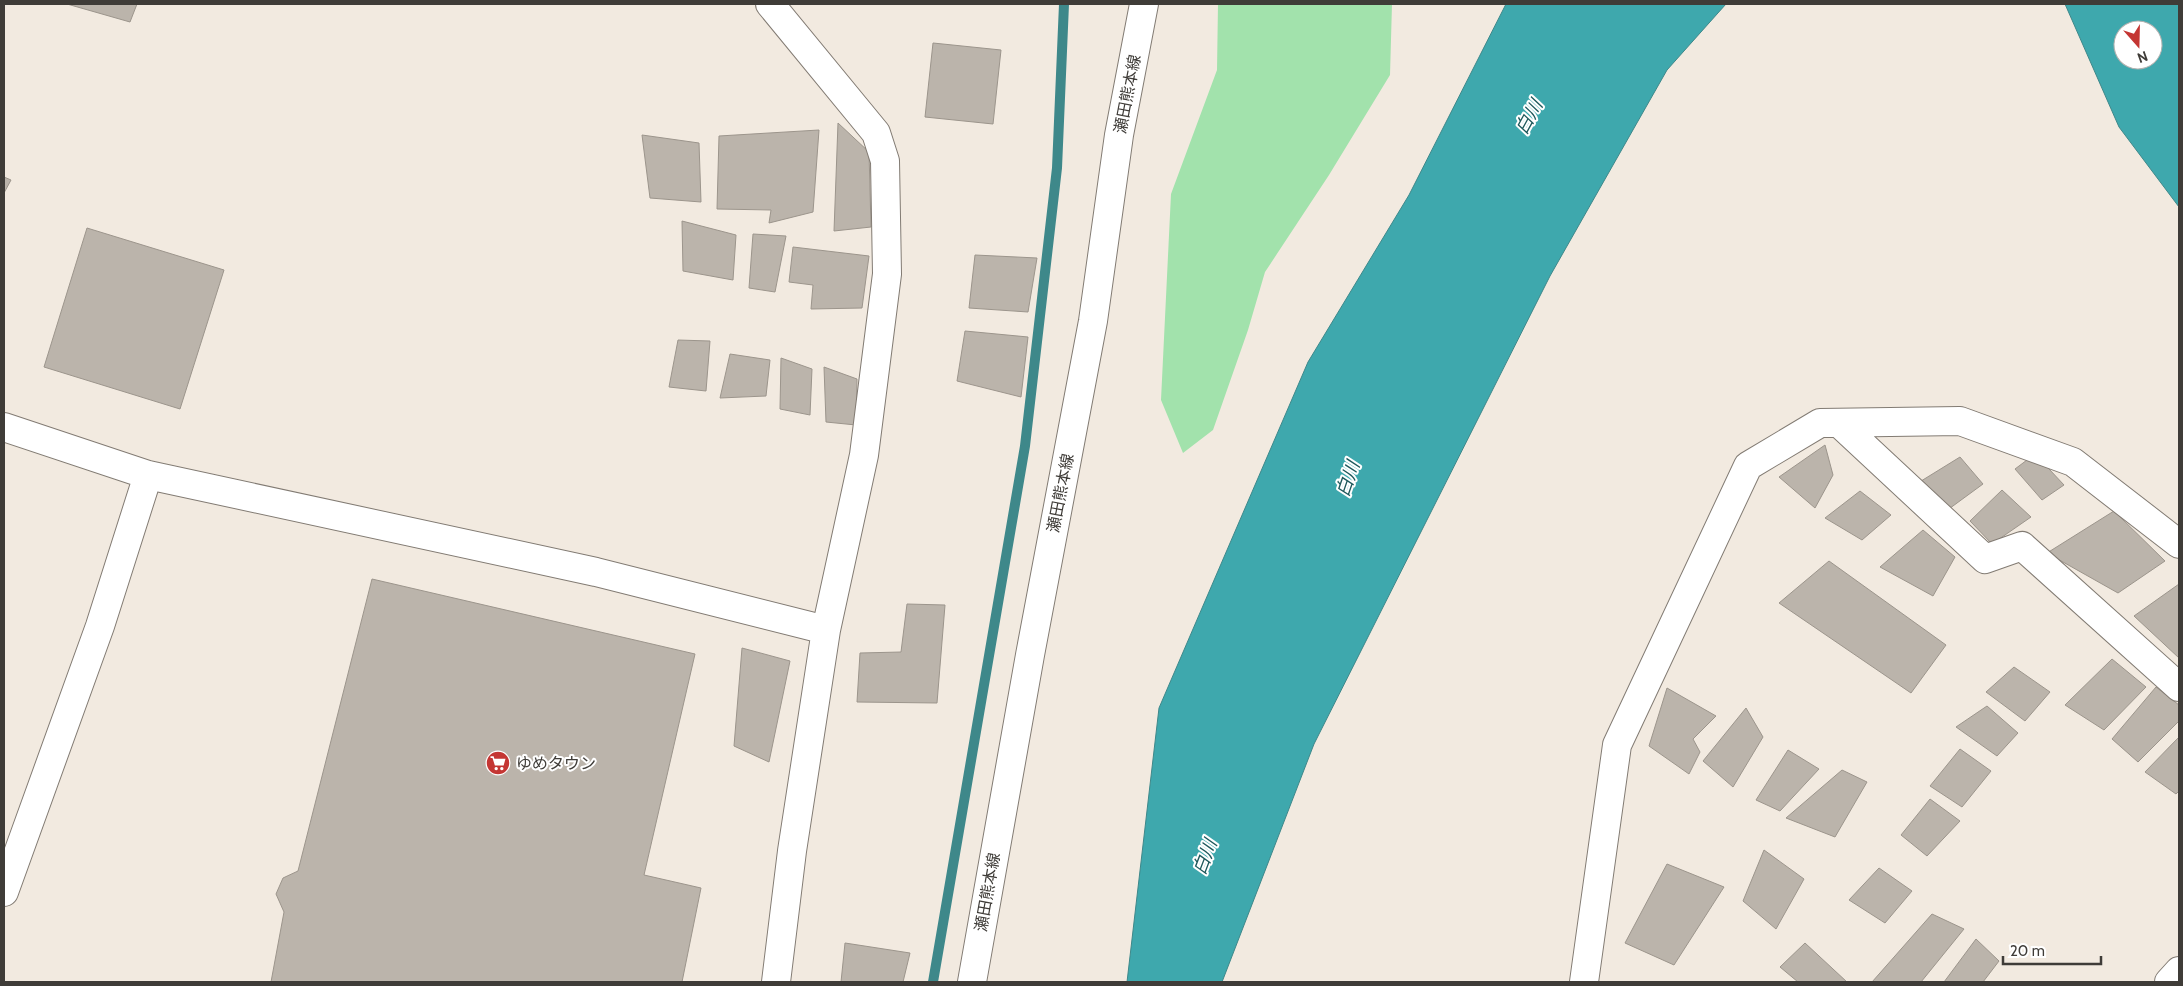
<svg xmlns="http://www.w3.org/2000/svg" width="2183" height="986" font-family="Cabin,'Noto Sans JP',sans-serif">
	<rect width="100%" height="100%" fill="#f2eae0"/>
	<!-- green -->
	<path fill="#a2e2ac" d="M1218,4H1392L1390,75L1329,175L1265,272L1248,330L1213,430L1183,453L1161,400L1171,194L1217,70Z"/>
	<!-- water -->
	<path fill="#3ea8ad" stroke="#3e888a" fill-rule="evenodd" d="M1506,4H1726L1667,70L1550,276L1314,744L1222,982H1127L1159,708L1308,362L1409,195Z
		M2065,4H2179V207L2119,127ZM2123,30H2153V60H2123Z"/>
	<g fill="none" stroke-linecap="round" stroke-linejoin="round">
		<!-- stream -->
		<path stroke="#3e888a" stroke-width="10" d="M933,982L1025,446L1057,168L1064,4"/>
	</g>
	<!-- building -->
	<path fill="#bbb4ab" stroke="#9c958c" d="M67,4H137L130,22Z
		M933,43L1001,50L993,124L925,117Z
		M838,123L869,152L871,227L834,231Z
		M819,130L813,212L769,223L771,210L717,209L719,136Z
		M642,135L699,143L701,202L650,198Z
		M4,177L11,180L4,193Z
		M682,221L736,235L733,280L683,271Z
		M87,228L224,270L180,409L44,367Z
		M753,234L786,236L775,292L749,288Z
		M793,247L869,256L862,308L811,309L813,285L789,282Z
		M975,255L1037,258L1028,312L969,308Z
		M965,331L1028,337L1021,397L957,381Z
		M678,340L710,341L706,391L669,387Z
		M730,354L770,360L766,396L720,398Z
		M781,358L812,369L810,415L780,409Z
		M824,367L857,379L856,425L826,422Z
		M1825,445L1833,475L1815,508L1779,477Z
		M2035,454L2064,485L2042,500L2015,469Z
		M1960,457L1983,484L1942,514L1913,486Z
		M2002,490L2031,517L1992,544L1970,521Z
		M1860,491L1891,515L1862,540L1825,518Z
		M2114,511L2165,561L2118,593L2047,553Z
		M1923,530L1955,557L1933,596L1880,567Z
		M1829,561L1946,645L1911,693L1779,603Z
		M372,579L695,654L644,875L701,888L682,982H271L284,912L276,894L283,878L298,871Z
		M2179,584V658L2134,616Z
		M907,604L945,605L937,703L857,702L860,653L901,652Z
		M742,648L790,661L769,762L734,746Z
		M2112,659L2146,687L2104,730L2065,705Z
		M2014,667L2050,692L2025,721L1986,692Z
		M2156,687L2179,705V721L2138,762L2112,739Z
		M1667,688L1716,716L1693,739L1700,752L1689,774L1649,746Z
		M1987,706L2018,733L1997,756L1956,727Z
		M1746,708L1763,737L1733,787L1703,761Z
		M2179,737V791L2176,794L2145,772Z
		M1960,749L1991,771L1962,807L1930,786Z
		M1788,750L1819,769L1780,811L1756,800Z
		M1842,770L1867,782L1835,837L1786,818Z
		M1930,799L1960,821L1927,856L1901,835Z
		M1764,850L1804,879L1776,929L1743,901Z
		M1667,864L1724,887L1674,965L1625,943Z
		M1879,868L1912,891L1885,923L1849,900Z
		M1932,914L1964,929L1921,982H1872Z
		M1976,939L1999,961L1983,982H1944Z
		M845,943L910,953L903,982H841Z
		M1805,943L1847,982H1798L1780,967Z"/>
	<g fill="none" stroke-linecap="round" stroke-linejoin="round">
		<!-- street casing -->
		<g stroke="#827b73" stroke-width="30">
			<path id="street" d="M770,4L876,133L885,161L887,274L864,455L826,630L792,851L776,982
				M1839,423L1985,559L2022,546L2179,687
				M4,427L148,475L596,572L826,630
				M4,892L100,626L148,475
				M1584,982L1617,745L1748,466L1820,423L1960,421L2073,462L2179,544
				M2169,982L2179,971"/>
		</g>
		<!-- secondary casing -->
		<g stroke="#827b73" stroke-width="30">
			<path id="secondary" d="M972,982L1030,655L1093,321L1119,135L1144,4"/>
		</g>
		<!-- street -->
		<use href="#street" stroke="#fff" stroke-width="28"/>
		<!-- secondary -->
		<use href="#secondary" stroke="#fff" stroke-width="28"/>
	</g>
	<!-- icons -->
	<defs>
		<g id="supermarket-disc" transform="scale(1.25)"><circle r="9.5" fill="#c43633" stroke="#fff"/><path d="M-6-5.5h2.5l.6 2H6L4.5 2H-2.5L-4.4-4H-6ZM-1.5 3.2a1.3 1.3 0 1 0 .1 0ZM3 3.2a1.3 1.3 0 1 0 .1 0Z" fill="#fff"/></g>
	</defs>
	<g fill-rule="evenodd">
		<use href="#supermarket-disc" x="498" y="763"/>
	</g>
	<g text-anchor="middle" stroke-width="4" stroke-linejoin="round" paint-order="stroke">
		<!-- street labels -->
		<g font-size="16" fill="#3f3c38" stroke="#fff">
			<text transform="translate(1127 94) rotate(-79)" y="6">瀬田熊本線</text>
			<text transform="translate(1060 493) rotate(-79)" y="6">瀬田熊本線</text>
			<text transform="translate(987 892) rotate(-80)" y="6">瀬田熊本線</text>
		</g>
		<!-- poi labels -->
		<g font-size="16" fill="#3f3c38" stroke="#fff" text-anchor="start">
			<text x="516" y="769">ゆめタウン</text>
		</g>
		<!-- water labels -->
		<g font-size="18" font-style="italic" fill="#1d585b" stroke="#fff">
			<text transform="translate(1529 117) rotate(-61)" y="6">白川</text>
			<text transform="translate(1348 479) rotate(-71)" y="6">白川</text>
			<text transform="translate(1205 857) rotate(-69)" y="6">白川</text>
		</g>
	</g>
	<!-- border -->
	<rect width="2183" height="986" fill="none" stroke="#3f3c38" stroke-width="10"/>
	<!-- north arrow -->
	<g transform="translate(2138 45) rotate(160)"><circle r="24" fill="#ffffff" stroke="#b2b1af"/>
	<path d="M0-4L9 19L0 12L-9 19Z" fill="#c43633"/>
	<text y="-8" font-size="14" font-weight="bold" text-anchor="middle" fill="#3f3c38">N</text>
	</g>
	<!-- scale -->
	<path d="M2003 956v8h98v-8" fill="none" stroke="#3f3c38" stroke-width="2.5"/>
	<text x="2010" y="956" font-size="15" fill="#3f3c38" stroke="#ffffff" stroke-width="4" paint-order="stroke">20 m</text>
</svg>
